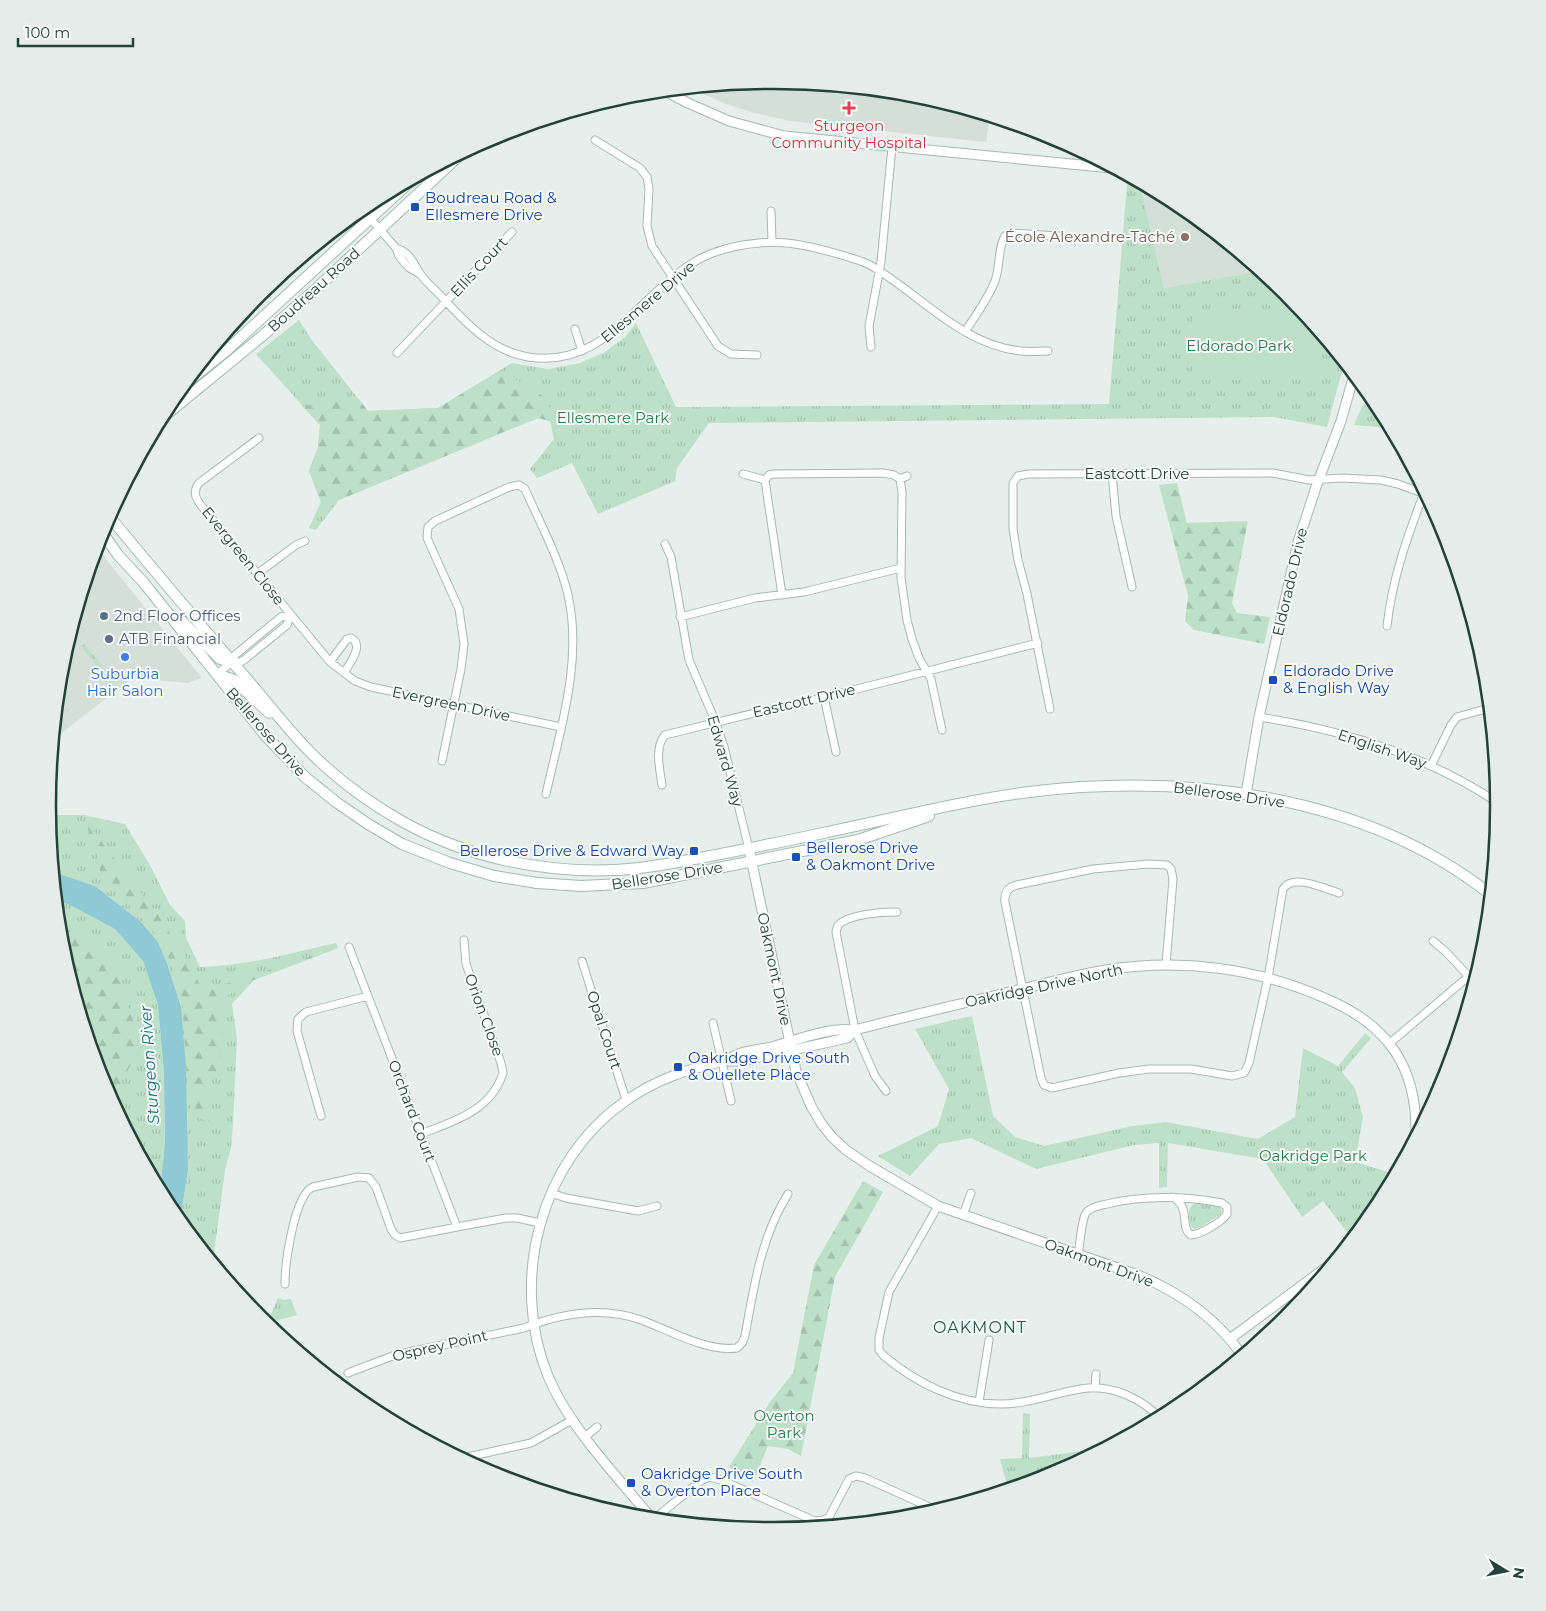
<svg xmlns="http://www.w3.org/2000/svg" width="1546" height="1611" font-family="Montserrat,sans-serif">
	<defs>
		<pattern id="grass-tufts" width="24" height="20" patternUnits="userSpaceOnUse" patternTransform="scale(1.25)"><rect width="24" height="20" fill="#bfe0c8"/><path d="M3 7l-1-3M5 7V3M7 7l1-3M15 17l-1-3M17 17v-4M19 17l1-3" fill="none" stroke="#a4c1ad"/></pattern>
		<pattern id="forest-firs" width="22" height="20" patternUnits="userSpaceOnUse" patternTransform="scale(1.25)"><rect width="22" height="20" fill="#bfe0c8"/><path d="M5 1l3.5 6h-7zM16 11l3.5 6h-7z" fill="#a4c1ad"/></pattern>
	</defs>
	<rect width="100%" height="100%" fill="#e6efeb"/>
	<!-- built -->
	<path fill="#d4dfda" d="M773,80L915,94L990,117L986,142L789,121L747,111L726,104L690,88Z
		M1140,183L1176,202L1260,271L1164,288Z
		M97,548L202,678L188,683L142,679L127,682L54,739L62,664Z"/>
	<!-- grass -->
	<path fill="url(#grass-tufts)" d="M1140,183L1164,288L1260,271L1286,293L1344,364L1327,427L1274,417L709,423L677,468L675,481L598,514L572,463L537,478L530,469L554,439L550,421L538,418L339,500L316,530L309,528L321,502L309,471L318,447L320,425L256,354L299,320L311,339L368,411L438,408L512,363L548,369L580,363L605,352L625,337L636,323L676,407L1109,404L1127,184Z
		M1363,404L1379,407L1390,428L1354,425Z
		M84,644L113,679V682L110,683L81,646Z
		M48,815H84L125,824L151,867L170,905L185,921L186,938L200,967C247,966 291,953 336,943L338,948L254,980L232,1004L237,1038L233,1125L231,1148L225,1170L213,1261L180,1221L188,1170L181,1007L167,963L158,942L141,922L95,886L54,872Z
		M57,900L72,906L115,929L143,961L158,1005L164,1073L165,1143L160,1191L103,1083L61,947Z
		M972,1016L993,1116L1015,1137L1044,1146L1132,1126L1166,1122L1258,1139L1295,1117L1303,1048L1338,1066L1365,1033L1371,1038L1342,1072L1355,1088L1363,1117L1355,1162L1395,1174C1382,1198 1371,1219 1350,1236L1323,1201L1302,1217L1263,1159L1168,1143L1167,1187L1159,1188V1143L1134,1145L1036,1169L971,1138L939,1144L910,1176L878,1156L938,1126L949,1089L915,1029Z
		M1195,1203L1219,1206L1222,1211L1221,1214L1199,1228L1194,1229L1190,1225C1189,1217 1187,1209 1195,1203Z
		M278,1298L284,1300L291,1299L297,1315L267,1323Z
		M1023,1413L1030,1414L1029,1458L1083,1451L1094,1452L1050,1476L1008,1489L1000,1459L1022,1458Z"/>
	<!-- forest -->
	<path fill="url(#forest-firs)" d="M498,372L531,387L549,401L550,421L538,418L339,500L325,508L321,502L309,471L318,447L320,425L302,406L359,399L368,411L438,408Z
		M1177,483L1187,523L1248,521L1232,603L1237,613L1270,617L1264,644L1194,630L1185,621L1188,596L1159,485Z
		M87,823L159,916L192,969L203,991L338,948L254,980L228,995L216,1015L223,1030L219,1064L208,1088L209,1122L192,1115L186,1068L182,997L163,942L101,875L97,851L90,842Z
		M59,926L93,945L119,971L127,1004L142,1044L112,1100L103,1083L61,947Z
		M863,1181L883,1192L835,1277L801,1456L788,1449L768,1446L753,1482L729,1467L770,1402L793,1373L814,1265Z"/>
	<!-- garden -->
	<path fill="#bfe0c8" d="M1192,310H1300L1317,330V380H1192Z"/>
	<!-- water -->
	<path fill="#8ec9d4" d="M54,872L95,886L141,922L158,942L167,963L181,1007L186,1068L188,1170L180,1221L170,1208L160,1191L165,1143L164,1073L158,1005L143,961L115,929L72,906L57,900Z"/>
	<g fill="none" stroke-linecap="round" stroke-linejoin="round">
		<!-- minor casing -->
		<g stroke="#a8b8b2" stroke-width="9">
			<path id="minor" d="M595,140L640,168L647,177L649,189L647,226L652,246L718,346L731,354L757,355
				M362,209L396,248L399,256L408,267L420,274
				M771,211L772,242
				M396,248C411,253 413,263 421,275C426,282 433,288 439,294C464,321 491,351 528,357C603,369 636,299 691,264C711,251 736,245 759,243C788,240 818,248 845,256C854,259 863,261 870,265C920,294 961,345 1021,351C1030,352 1039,351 1048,351
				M575,329L582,351
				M965,332C975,316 988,299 995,281C1000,268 998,246 1005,236L1012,233L1058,236
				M871,347L869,326L881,262L892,147
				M397,353L512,232
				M259,438L199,483C193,491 195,497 200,504L330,662L355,681L371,687L561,727
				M743,474L765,480L782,595
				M1112,474L1116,516L1132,587
				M900,479L907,476
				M765,480L769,475L774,474L883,473L894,475L900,479L902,492L901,578L907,620L912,639L919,658L931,679L942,730
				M665,544L671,557L689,660L716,723L724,747L749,849
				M257,574L296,545L305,541
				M680,617L755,598L804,592L901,568
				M1387,626C1392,580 1407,537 1424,493
				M232,662H240L244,660L287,625L290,615
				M330,662L347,639L351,638C365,645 349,664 344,673
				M217,674L232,662L235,655L281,617L290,615
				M824,697L836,752
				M1050,709L1027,594L1018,560L1013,529V483L1018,476L1028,474L1273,473L1309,480L1342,478L1381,480L1398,484L1425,494
				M1259,717C1342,730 1427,755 1498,803
				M442,761L461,669L464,644L459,609L427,538L428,527L435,521L509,487L519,485L525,489C540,523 560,560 568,595C583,661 560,730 546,794
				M1431,766L1451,725L1457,717L1489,708
				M662,785C660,770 654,747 665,735L767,710L802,703L1038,643
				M1433,941L1446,952L1474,982
				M349,947L457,1227L506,1218H517L540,1223
				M582,961L626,1100
				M1166,965L1173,879L1171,869L1167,865L1148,864L1093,869L1017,885C1008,887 1004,893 1005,902L1041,1078L1044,1085L1052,1088L1119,1073L1149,1069H1191L1232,1076L1244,1073L1249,1063L1268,978L1283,889C1293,873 1325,889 1339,893
				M713,1023L731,1101
				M1390,1043L1469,976
				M886,1091L875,1076L855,1030L836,932L838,925C850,914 881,912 897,912
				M321,1116L297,1031L298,1019L306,1012L368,996
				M421,1134C454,1121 491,1111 503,1073L501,1063L466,964L464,940
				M551,1193L566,1198L638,1211L657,1206
				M938,1206L889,1292L879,1338V1350L884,1356C916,1383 958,1404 1001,1404C1031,1404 1058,1391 1088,1388C1114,1386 1142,1399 1160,1418
				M963,1215L971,1193
				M1078,1255C1080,1245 1081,1221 1086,1213C1090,1207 1099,1206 1107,1204C1145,1195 1183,1196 1222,1203L1227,1207V1214C1223,1221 1200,1235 1191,1235C1179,1227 1192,1209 1173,1197
				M285,1284C285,1264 294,1195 313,1187L358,1177L369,1178L376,1187L391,1229L395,1235L400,1238L457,1227
				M348,1373L395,1355L524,1328C562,1313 602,1306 641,1320C669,1330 706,1352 737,1348L742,1343L745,1336C754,1286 761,1237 788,1194
				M1095,1388L1096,1374
				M979,1402L989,1340
				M585,1437L597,1427
				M463,1458L531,1443L572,1420
				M654,1519L702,1480L710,1477L721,1480L815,1521L824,1520L829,1517L849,1479L856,1476L865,1478L936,1510"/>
		</g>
		<!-- tertiary casing -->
		<g stroke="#a8b8b2" stroke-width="11">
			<path id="tertiary" d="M665,91L688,103L729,121L784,136L1112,168
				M1246,794L1259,717L1298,542L1316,487L1341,421L1354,375
				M749,849L796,1071L811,1106L821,1123L832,1137L846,1150L868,1165L938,1206L1138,1275C1179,1292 1216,1318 1242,1355
				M729,1061H743L847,1038L855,1030
				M1230,1339L1332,1263
				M652,1519C617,1476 569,1427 548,1376C509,1281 540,1159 627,1100C657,1079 686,1070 720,1062C728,1060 734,1056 741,1053C752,1050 764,1049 775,1046C800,1039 829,1027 855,1030C908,1016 961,1004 1013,991C1044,984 1075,975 1106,970C1181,958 1258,968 1327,999C1388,1025 1417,1067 1416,1134"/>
		</g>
		<!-- secondary casing -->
		<g stroke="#a4bbb3" stroke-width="12">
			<path id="secondary" d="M186,383L227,350L412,180
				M161,419L261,337L316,289L462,153
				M109,516C152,568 196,620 240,671C264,698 286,728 311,753C339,781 371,804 405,823C469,858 543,873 615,870C644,869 672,863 700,858C741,850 782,842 823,833C891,819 960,801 1029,792C1185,773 1363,794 1490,894
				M102,532L118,555L144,583L264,734L305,777L336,802L368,824L402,844L450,863L494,876L537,883L581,886L643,883L858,840L929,816
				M182,621L220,659L232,662
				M217,674L234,680L269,713"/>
		</g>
		<!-- minor -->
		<use href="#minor" stroke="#fff" stroke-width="7"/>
		<!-- tertiary -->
		<use href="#tertiary" stroke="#fff" stroke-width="9"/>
		<!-- secondary -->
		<use href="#secondary" stroke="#fff" stroke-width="10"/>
	</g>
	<!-- markers -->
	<path fill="#e0444e" stroke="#f7fbf9" stroke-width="2" d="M846.5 100.5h5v5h5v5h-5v5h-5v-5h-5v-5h5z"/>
	<g fill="#1a4fb4" stroke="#f7fbf9" stroke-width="2">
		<rect x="410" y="202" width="10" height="10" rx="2.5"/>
		<rect x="1268" y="675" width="10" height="10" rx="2.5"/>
		<rect x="689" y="846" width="10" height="10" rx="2.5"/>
		<rect x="791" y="852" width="10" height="10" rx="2.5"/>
		<rect x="673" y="1062" width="10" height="10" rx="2.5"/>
		<rect x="626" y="1478" width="10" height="10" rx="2.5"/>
	</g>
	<circle fill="#8d6e63" stroke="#f7fbf9" stroke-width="2" cx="1185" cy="237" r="5"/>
	<g fill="#5c6f8a" stroke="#f7fbf9" stroke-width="2">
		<circle cx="104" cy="616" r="5"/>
		<circle cx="109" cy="639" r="5"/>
	</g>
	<circle fill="#3f7fe0" stroke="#f7fbf9" stroke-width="2" cx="125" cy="657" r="5"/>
	<g text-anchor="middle" stroke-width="4" stroke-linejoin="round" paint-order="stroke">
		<!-- health labels -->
		<g font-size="15" fill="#be3a42" stroke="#f7fbf9">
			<text x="849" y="131">Sturgeon<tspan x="849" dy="17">Community Hospital</tspan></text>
		</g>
		<!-- transit labels -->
		<g font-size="15" fill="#164399" stroke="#f7fbf9" text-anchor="start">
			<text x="425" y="203">Boudreau Road &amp;<tspan x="425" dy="17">Ellesmere Drive</tspan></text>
			<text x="1283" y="676">Eldorado Drive<tspan x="1283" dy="17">&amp; English Way</tspan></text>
			<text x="806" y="853">Bellerose Drive<tspan x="806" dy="17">&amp; Oakmont Drive</tspan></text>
			<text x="684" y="856" text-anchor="end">Bellerose Drive &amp; Edward Way</text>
			<text x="688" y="1063">Oakridge Drive South<tspan x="688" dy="17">&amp; Ouellete Place</tspan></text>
			<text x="641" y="1479">Oakridge Drive South<tspan x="641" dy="17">&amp; Overton Place</tspan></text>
		</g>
		<!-- education labels -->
		<g font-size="15" fill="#785e54" stroke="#f7fbf9" text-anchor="end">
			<text x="1175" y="242">École Alexandre-Taché</text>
		</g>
		<!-- street labels -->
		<g font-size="15" fill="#24423a" stroke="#f7fbf9">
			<text transform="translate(479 267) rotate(-47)" y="5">Ellis Court</text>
			<text transform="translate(314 290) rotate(-42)" y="5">Boudreau Road</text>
			<text transform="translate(648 302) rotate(-40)" y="5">Ellesmere Drive</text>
			<text x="1137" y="479">Eastcott Drive</text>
			<text transform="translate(243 556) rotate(51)" y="5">Evergreen Close</text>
			<text transform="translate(1290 582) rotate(-77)" y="5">Eldorado Drive</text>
			<text transform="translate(804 701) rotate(-13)" y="5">Eastcott Drive</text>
			<text transform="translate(451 704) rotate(12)" y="5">Evergreen Drive</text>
			<text transform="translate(266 732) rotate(49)" y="5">Bellerose Drive</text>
			<text transform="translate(1382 749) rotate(19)" y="5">English Way</text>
			<text transform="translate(725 761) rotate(74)" y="5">Edward Way</text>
			<text transform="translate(1229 795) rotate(8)" y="5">Bellerose Drive</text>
			<text transform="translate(667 876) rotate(-9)" y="5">Bellerose Drive</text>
			<text transform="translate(774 969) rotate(78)" y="5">Oakmont Drive</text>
			<text transform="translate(1044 986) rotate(-12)" y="5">Oakridge Drive North</text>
			<text transform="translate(484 1015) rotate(70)" y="5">Orion Close</text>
			<text transform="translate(604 1030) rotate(72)" y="5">Opal Court</text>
			<text transform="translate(412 1111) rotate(69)" y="5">Orchard Court</text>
			<text transform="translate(1099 1263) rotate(20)" y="5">Oakmont Drive</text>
			<text transform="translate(440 1346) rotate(-13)" y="5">Osprey Point</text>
		</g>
		<!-- park labels -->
		<g font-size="15" fill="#2d7a4b" stroke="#f7fbf9">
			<text x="1239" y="351">Eldorado Park</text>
			<text x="613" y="423">Ellesmere Park</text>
			<text x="1313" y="1161">Oakridge Park</text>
			<text x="784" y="1421">Overton<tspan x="784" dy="17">Park</tspan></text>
		</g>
		<!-- service labels -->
		<g font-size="15" fill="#4e5e75" stroke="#f7fbf9" text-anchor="start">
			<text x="114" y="621">2nd Floor Offices</text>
			<text x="119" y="644">ATB Financial</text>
		</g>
		<!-- shop labels -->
		<g font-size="15" fill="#366cbe" stroke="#f7fbf9">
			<text x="125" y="679">Suburbia<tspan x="125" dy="17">Hair Salon</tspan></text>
		</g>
		<!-- water labels -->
		<g font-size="16" font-style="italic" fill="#1c6f80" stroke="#f7fbf9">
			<text transform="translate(149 1065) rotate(-94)" y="6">Sturgeon River</text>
		</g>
		<!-- neighbourhood labels -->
		<g font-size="16" letter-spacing="1" fill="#1f5548" stroke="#f7fbf9">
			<text x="980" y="1333">OAKMONT</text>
		</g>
	</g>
	<!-- crop -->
	<path d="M0 0H1546V1611H0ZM772 89H774A716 716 0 0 1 1490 805V806A716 716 0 0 1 774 1522H772A716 716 0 0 1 56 806V805A716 716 0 0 1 772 89Z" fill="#e6ecea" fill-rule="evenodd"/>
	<path fill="none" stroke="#24423a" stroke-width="2.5" d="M772 89H774A716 716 0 0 1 1490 805V806A716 716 0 0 1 774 1522H772A716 716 0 0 1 56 806V805A716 716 0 0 1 772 89Z"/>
	<!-- north arrow -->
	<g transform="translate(1506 1571) rotate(100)" stroke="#f7fbf9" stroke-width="4" paint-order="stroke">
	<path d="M0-4L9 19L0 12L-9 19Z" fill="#24423a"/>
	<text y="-8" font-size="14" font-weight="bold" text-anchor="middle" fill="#24423a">N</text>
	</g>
	<!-- scale -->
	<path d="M18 38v8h115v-8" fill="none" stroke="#24423a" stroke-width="2.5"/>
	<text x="25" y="38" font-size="15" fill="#24423a" stroke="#f7fbf9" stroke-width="4" paint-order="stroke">100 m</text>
</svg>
